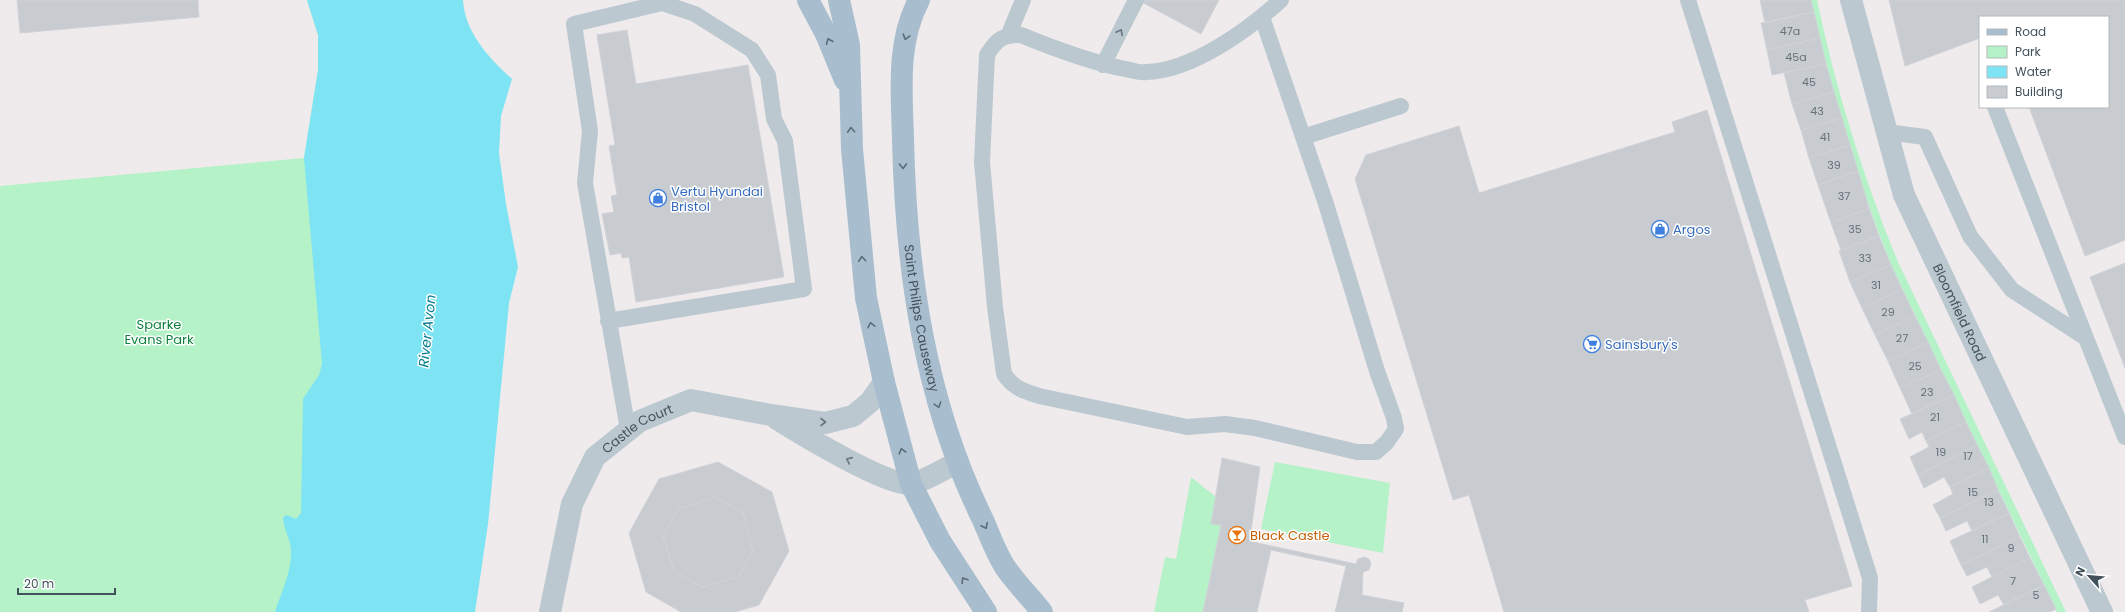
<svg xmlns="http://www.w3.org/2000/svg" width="2125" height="612" font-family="Poppins,sans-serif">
	<rect width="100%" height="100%" fill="#efebec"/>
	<!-- green -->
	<path fill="#b5f2c7" d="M307,0H367L355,612H0V186L304,158L318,70V35Z
		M1811,0H1817C1836,90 1863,177 1898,262L2066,612H2057L1891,265C1857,179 1831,90 1811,0Z
		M1275,462L1390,483L1383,553L1261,529Z
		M1191,477L1216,497L1211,524L1221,525L1203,612H1154L1165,557L1176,559Z"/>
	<!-- water -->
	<path fill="#7ee4f3" d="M307,0H463C465,33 489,58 512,79L501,116L499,153L506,204L518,267L509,303L488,524L475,612H275C281,593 292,571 291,551C291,539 283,529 283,517L287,515L296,519L301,513L303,399L319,375L322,364L304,158L318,70V35Z"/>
	<!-- building -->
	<path fill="#c8ccd1" stroke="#cfd2d8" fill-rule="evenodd" d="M17,0H198L199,17L20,33Z
		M1138,0H1219L1201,34Z
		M1760,0H1811L1814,12L1765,23Z
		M1889,0H2125V240L2085,256L2029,107H2108V17H1980V38L1905,66Z
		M1814,12L1820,38L1767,50L1761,23Z
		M627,30L636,84L748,65L784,277L636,302L629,257L622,258L621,253L610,255L602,214L614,212L611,196L617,195L609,146L615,145L597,35Z
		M1820,38L1826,64L1772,75L1767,50Z
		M1826,64L1834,92L1792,104L1784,73Z
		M1834,92L1842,118L1801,130L1792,104Z
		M1707,110L1852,586L1805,600L1809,612H1504L1469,495L1453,500L1355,179L1366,155L1459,126L1479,193L1675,132L1672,122Z
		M1842,118L1850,145L1809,158L1801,130Z
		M1850,145L1858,171L1818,185L1809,158Z
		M1858,171L1869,208L1831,223L1818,185Z
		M1869,208L1879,236L1841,250L1831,223Z
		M1879,236L1891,265L1850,282L1839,251Z
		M2125,263V368L2090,277Z
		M1891,265L1902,289L1862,308L1850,282Z
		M1902,289L1915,316L1875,335L1862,308Z
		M1915,316L1928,342L1888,361L1875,335Z
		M1928,342L1941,370L1900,388L1888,361Z
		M1941,370L1954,395L1912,414L1900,388Z
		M1954,395L1966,422L1926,441L1922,432L1909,439L1900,419Z
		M1966,422L1977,445L1918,475L1910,457L1929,447L1926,441Z
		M1977,445L1989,468L1950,487L1944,477L1924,488L1918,475Z
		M1222,458L1260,467L1251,531L1255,537L1253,542L1356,564L1358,559L1364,557L1369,559L1371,564L1369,570L1363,572L1362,595L1404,603L1402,612H1335L1346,566L1271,550L1257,612H1203L1221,525L1211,524Z
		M718,462L772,492L789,551L759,605L735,612H681L646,592L629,533L659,479ZM715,497L743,513L753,551L738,577L702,587L674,571L663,536L678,509Z
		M1989,468L1998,490L1940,518L1933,505L1953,494L1950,487Z
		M1998,490L2009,513L1972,531L1967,521L1946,531L1940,518Z
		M715,497L743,513L753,551L738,577L702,587L674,571L663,536L678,509Z
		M2009,513L2020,537L1961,565L1950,541Z
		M2020,537L2030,558L1992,577L1987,567L1967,576L1961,565Z
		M2030,558L2044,585L2004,605L1998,595L1980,604L1972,587Z
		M2044,585L2056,609L2050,612H1989Z"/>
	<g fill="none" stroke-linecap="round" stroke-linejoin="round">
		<!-- lane -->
		<path stroke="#bbc8d0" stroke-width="16" d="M1688,0L1870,578L1869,612
			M1262,17L1326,204L1377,371L1394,418L1396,429L1387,442L1376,452H1357L1255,428L1225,424L1187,427L1039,396C1024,391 1013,388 1004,374L995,307L982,162L987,55C996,40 1003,34 1021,35C1055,49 1089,62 1125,69C1132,70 1139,73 1146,72C1192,71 1248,30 1281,0
			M1009,34L1023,0
			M1103,65L1136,0
			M1995,107L2125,437
			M1886,132L1925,137L1970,236L2012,290L2086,338
			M1303,137L1401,106
			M608,321L804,289L785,141L774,119L768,75L752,50L695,14L662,3L574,24L590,131L585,183L628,430"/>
		<!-- street -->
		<g stroke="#bbc8d0" stroke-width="22">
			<path id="s1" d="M1851,0L1904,195L2102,612"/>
			<path d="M777,419C799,433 890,488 912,484C923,482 945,468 957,463"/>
			<path id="s2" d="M550,612L572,504L595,457L640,421L691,400L771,415L825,423L853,416L870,402L884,382"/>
		</g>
		<!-- primary -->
		<g stroke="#a8bece" stroke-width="22">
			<path d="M808,0L826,34L845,80"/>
			<path d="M839,0L849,45L852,149L866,298L884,382L911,484L940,541L986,612"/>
			<path id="s3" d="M919,0C896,43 902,93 903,140C906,271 925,402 983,520C990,536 996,553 1005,567C1016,583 1030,597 1042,612"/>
		</g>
	</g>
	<!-- one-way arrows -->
	<defs><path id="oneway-chevron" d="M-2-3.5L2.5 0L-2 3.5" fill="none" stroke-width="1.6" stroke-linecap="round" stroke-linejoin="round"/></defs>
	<g stroke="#67757e">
		<use href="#oneway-chevron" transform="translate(1120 32) rotate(-63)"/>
		<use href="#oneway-chevron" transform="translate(823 422)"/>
		<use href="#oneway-chevron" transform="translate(849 460) rotate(-156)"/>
	</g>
	<g stroke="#5c6c78">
		<use href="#oneway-chevron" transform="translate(906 37) rotate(105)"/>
		<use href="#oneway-chevron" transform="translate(829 41) rotate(-113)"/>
		<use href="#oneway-chevron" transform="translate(851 130) rotate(-93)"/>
		<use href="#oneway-chevron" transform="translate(903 166) rotate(89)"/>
		<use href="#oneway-chevron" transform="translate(862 259) rotate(-95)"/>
		<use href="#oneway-chevron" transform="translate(871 325) rotate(-102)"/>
		<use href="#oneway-chevron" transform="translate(938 405) rotate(72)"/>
		<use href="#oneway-chevron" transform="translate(902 451) rotate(-105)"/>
		<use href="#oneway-chevron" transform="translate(985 526) rotate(64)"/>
		<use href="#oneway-chevron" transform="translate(964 580) rotate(-122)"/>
	</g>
	<!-- icons -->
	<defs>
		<g id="shop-ring" transform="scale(0.9)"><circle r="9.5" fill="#fff" stroke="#3f7fe0" stroke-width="1.5"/><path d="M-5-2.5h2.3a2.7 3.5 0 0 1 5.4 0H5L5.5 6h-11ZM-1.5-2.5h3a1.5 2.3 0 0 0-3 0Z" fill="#3f7fe0"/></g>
		<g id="supermarket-ring" transform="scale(0.9)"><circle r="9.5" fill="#fff" stroke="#3f7fe0" stroke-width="1.5"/><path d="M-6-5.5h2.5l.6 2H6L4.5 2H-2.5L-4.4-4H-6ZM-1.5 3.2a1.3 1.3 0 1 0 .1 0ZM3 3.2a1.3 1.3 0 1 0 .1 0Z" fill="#3f7fe0"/></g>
		<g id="bar-ring" transform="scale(0.9)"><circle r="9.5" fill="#fff" stroke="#e8710a" stroke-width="1.5"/><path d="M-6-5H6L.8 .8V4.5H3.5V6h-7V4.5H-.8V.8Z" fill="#e8710a"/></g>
	</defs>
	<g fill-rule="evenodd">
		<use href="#shop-ring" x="658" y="198"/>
		<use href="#shop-ring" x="1660" y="229"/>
		<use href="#supermarket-ring" x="1592" y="344"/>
		<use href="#bar-ring" x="1237" y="535"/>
	</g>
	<g text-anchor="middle" stroke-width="3" stroke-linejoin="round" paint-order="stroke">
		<!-- number labels -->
		<g font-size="11" fill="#647078">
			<text x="1790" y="35">47a</text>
			<text x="1796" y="61">45a</text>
			<text x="1809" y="86">45</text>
			<text x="1817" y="115">43</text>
			<text x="1825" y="141">41</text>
			<text x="1834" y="169">39</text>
			<text x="1844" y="200">37</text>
			<text x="1855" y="233">35</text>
			<text x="1865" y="262">33</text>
			<text x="1876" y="289">31</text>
			<text x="1888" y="316">29</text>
			<text x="1902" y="342">27</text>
			<text x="1915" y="370">25</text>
			<text x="1927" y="396">23</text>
			<text x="1935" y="421">21</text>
			<text x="1941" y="456">19</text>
			<text x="1968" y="460">17</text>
			<text x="1973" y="496">15</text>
			<text x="1989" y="506">13</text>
			<text x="1985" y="543">11</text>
			<text x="2011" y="552">9</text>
			<text x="2013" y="585">7</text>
			<text x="2036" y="599">5</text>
		</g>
		<!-- shop labels -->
		<g font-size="13" fill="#366cbe" stroke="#fff" text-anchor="start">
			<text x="671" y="196">Vertu Hyundai<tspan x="671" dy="15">Bristol</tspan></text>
			<text x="1673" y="234">Argos</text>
			<text x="1605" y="349">Sainsbury's</text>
		</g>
		<!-- street labels -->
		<g font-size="13" fill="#43515b" stroke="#fff">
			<text dy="5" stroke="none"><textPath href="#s1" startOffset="332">Bloomfield Road</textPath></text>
			<text dy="5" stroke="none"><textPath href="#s3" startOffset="322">Saint Philips Causeway</textPath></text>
			<text dy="5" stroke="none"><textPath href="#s2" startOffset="214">Castle Court</textPath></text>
		</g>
		<!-- park labels -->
		<g font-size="13" fill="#0f813e" stroke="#fff">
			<text x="159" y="329">Sparke<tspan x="159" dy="15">Evans Park</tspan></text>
		</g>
		<!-- food labels -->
		<g font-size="13" fill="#c56008" stroke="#fff" text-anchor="start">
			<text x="1250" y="540">Black Castle</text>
		</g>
		<!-- water labels -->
		<g font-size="14" font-style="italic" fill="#047e90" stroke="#fff">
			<text transform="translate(427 331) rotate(-84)" y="5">River Avon</text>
		</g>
	</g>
	<!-- legend -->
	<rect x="1979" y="16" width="130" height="92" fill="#ffffff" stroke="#b4b9bd"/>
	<rect x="1987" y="29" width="20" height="6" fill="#a8bece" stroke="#b4b9bd"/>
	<text x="2015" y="36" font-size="12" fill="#43515b">Road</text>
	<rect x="1987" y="46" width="20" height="12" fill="#b5f2c7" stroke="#b4b9bd"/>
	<text x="2015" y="56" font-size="12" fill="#43515b">Park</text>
	<rect x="1987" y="66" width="20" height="12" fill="#7ee4f3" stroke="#b4b9bd"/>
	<text x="2015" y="76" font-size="12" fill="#43515b">Water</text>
	<rect x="1987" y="86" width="20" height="12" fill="#c8ccd1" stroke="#b4b9bd"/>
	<text x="2015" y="96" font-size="12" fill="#43515b">Building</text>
	<!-- north arrow -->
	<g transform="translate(2089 576) rotate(297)" stroke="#ffffff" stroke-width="3" paint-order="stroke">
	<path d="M0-3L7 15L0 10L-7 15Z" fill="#43515b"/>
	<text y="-6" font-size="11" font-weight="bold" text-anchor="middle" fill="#43515b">N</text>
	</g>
	<!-- scale -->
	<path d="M18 588v6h97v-6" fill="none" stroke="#43515b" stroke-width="2"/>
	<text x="24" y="588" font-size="12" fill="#43515b" stroke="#ffffff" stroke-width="3" paint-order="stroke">20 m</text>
</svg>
